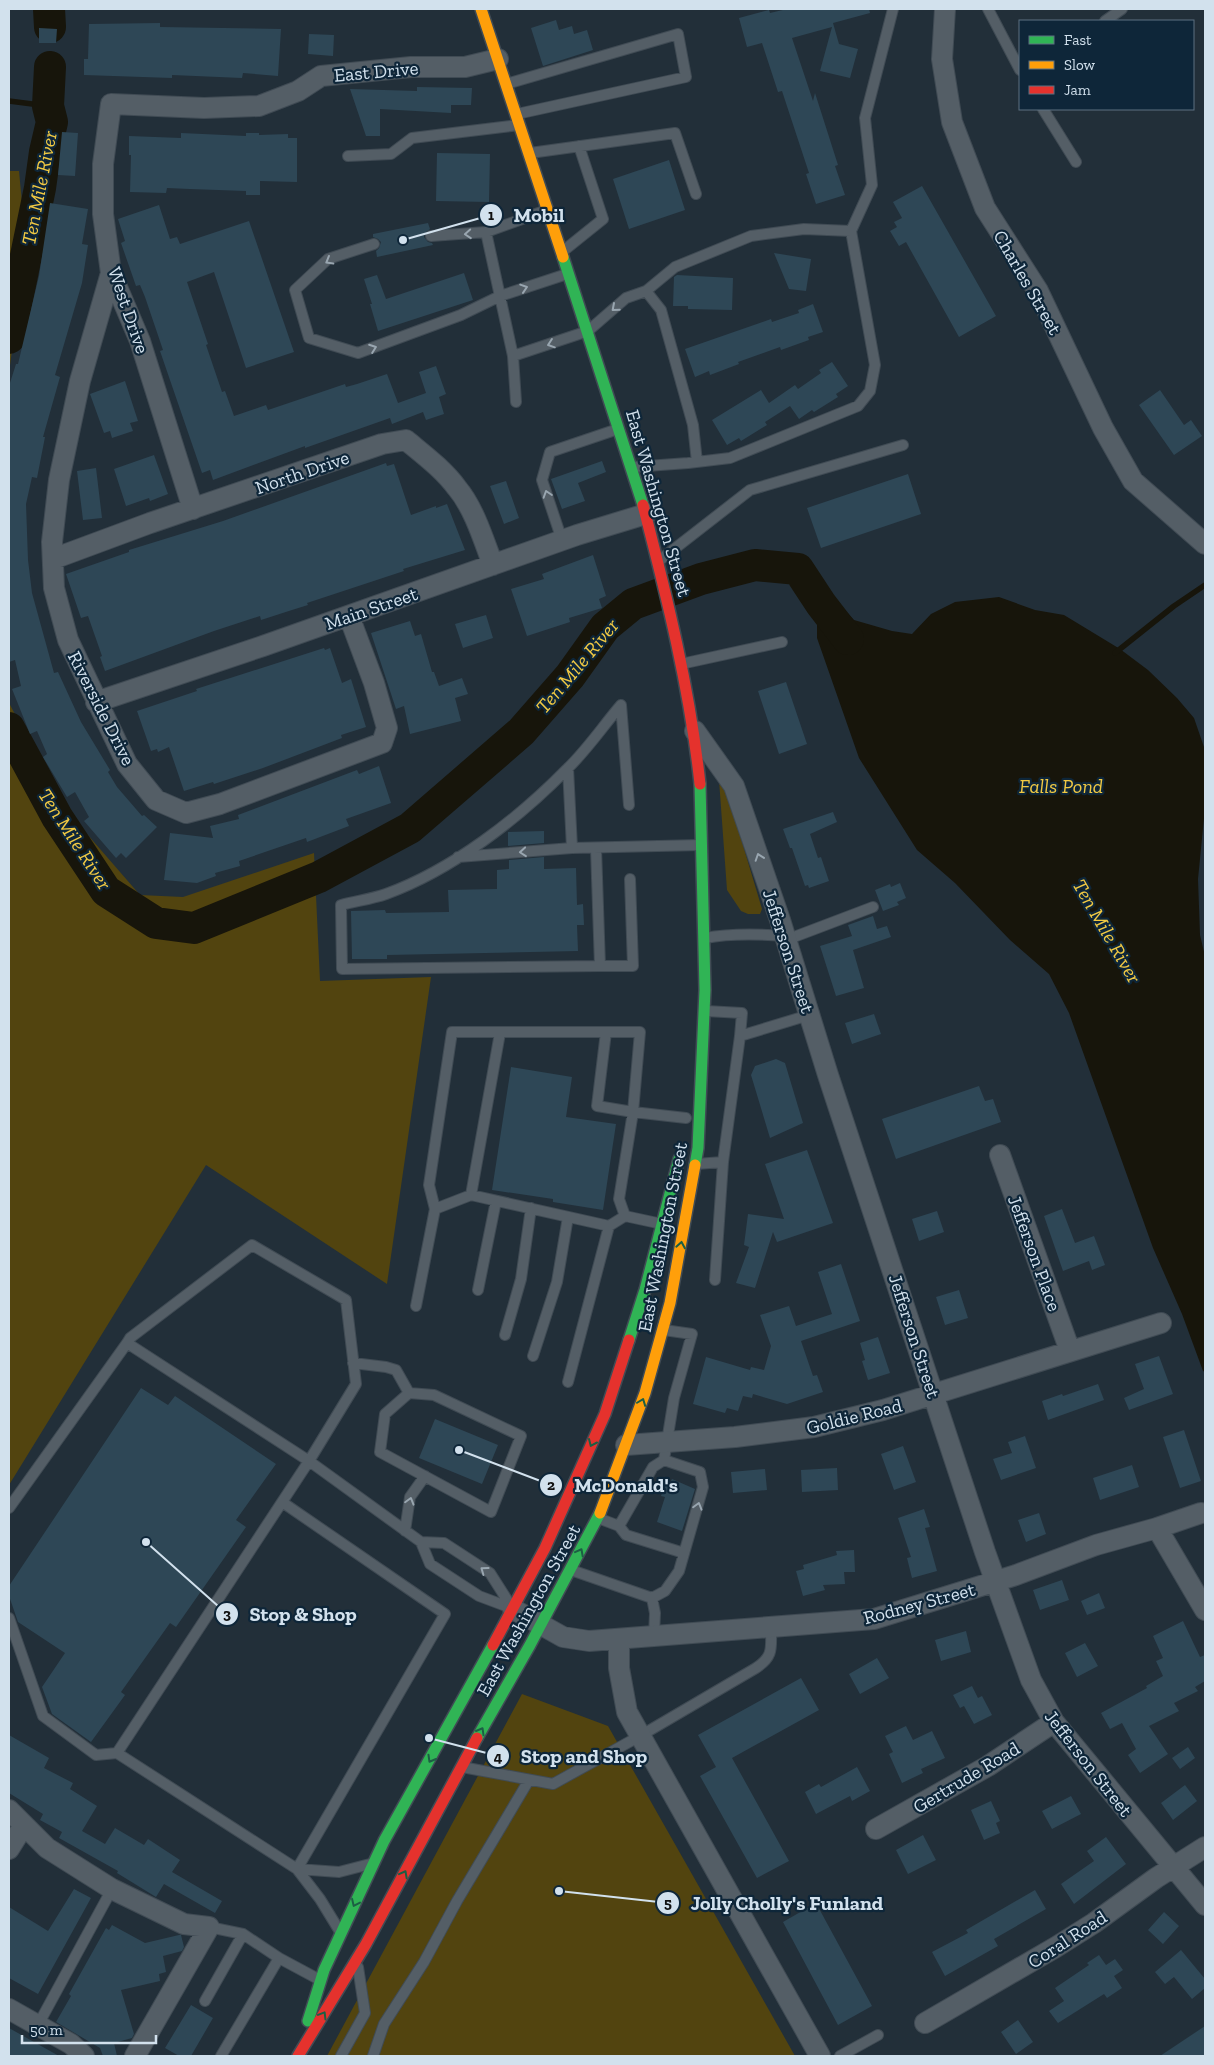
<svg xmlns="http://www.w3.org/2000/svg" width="1214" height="2065" font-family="'Zilla Slab',serif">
	<rect width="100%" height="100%" fill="#222f39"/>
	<!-- green -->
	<path fill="#52440f" d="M9,171H19L26,245L9,373Z
		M9,703L67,811L140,895L183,897L314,853L320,981L431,977L387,1284L206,1165L9,1485Z
		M723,778L762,909L760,914H748L741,911L727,890L719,780Z
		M522,1694L608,1726L795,2056H327Z"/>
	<!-- water -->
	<path fill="#17150b" d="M832,596L854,620L892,631L912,634L931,614L955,602L999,597L1035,610L1064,615L1120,649L1148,670L1177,698L1194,718L1205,750V808L1198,879L1200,935L1205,956V1372L1203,1371L1182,1314L1153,1248L1069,1013L1049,974L1010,940L955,883L917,850L859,758L817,638V611L821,604Z"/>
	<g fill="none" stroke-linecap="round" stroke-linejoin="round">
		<!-- stream -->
		<path stroke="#17150b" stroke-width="5.5" d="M9,101L48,106
			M1115,653L1174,606L1205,585"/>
		<!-- river -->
		<path stroke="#17150b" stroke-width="32" d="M49,9L50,27
			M9,338L40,188L45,152L52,122L48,106L50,67
			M9,728L57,817L106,891L156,923L194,928L319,877L410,828L521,732L570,676L605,627L633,604L701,579L755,565L798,569L821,604L848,639"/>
	</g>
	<!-- building -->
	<path fill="#2e4756" d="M787,9H869L870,13L833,23L839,44L858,49L850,78L820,71L832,27L792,38L813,101L815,93L838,165L835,166L845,195L816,204L806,174L809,173L782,91L778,92L762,43L747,47L739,18L769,10L770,13Z
		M556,20L559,30L572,26L574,34L587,30L593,50L543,66L531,28Z
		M160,23V27L281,29L278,76L243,73L242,78L172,75V78L84,75V59H88L89,24Z
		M39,28L57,29L56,43H39Z
		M309,34L334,35L333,56L308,54Z
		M417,87L472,88L471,105H451V113L380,109V136H366L350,89L417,91Z
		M62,132L78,133L75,176L58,175Z
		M181,133L246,136V133H259V135L288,134V138H297V182L260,181V195H246V191L190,189L167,188L166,193L130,192L131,155H129V136L181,138Z
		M437,153L490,154L489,202L436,201Z
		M669,160L685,210L629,229L613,179Z
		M922,186L996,316L959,337L906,242L899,246L890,231L897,227L894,222L902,218L893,202Z
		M50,203L88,209L82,244L88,245L82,283L55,375L60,377L43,437H45L37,478L32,477L26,504L28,560L32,593L54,673L58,672L81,722L110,770L108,772L117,787L142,816L144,815L157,827L126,858L121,853L116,858L84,821L89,817L75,792L67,797L43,757L47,754L37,731L30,734L12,689L21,686L15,660L9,662V386L16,364H18L39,276Z
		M159,205L170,239L177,237L180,244L249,221L294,352L246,368L214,272L187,282L208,344L206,345L222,392L225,391L234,416L266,405L268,410L345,384L346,387L357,384L387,374L398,403L426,393L419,372L436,366L446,394L439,397L444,414L426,420L423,412L392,424L390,418L305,448V446L213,480L210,470L202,473L160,351L163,350L145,297L140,285L136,286L121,243L125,241L118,219Z
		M428,223L430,229L425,233L424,237L428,242L432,243L433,245L377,257L376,251L379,248L381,242L378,239L373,237V234Z
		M774,253L811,259L806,291L789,289Z
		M464,273L473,300L378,331L370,304H372L364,279L377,275L386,299Z
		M677,275L733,278L732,310L688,309V306H673L674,277Z
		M813,304L823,332L808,337L809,340L781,350L780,347L738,362L739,364L710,375L709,371L695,377L685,349L771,319L772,322L799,313L798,310Z
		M832,362L848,386L836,394L838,397L814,412L812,410L799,419L790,406L765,422L767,425L741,441L739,438L727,445L712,420L761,390L769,403L795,385L798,389L821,373L819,370Z
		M125,381L138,421L130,423L133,431L112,438L110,431L104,433L90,394Z
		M1160,390L1184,425L1191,420L1202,436L1174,455L1139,405Z
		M154,455L168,494L150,501L149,498L126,506L114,469Z
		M602,461L606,472L578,483L585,501L562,509L551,479Z
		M386,463L387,466L394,464L411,515L436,506V508L447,504L465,550L403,569L404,571L307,603L308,605L292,610L261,620L260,616L214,631L105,671L100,657L102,656L88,616L81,618L66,574L129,552V550L223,521Z
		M96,468L102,518L83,520L77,471Z
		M908,474L921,514L821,548L807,508Z
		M506,481L519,518L504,524L490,486Z
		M593,555L606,596L599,599L602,608L569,618L570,622L527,636L511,589L544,579L542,574Z
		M486,615L493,638L463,648L455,624Z
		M410,621L415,636L421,634L432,672H434L439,686L462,678L468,694L455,698L461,721L410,734L404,706L396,709L371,633Z
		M324,648L325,650L330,648L342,683L351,679L366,727L341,735L342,738L263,768L214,784L213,782L184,791L169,747L158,752L157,749L151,751L137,711L197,691L196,689Z
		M786,682L807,744L779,754L758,691Z
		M379,766L391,803L346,819L349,826L307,842L306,838L239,861L240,866L215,873L216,876L197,883L164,880L170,833L213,838L210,826L239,819L238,815L357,770L359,774Z
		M833,812L837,822L810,834L818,858L821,857L829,881L809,888L808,885L805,886L792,848H790L783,829Z
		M544,831V843L508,846V832Z
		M544,857V869L576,868L577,905L583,904L584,925H577L578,951L387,955V959H352L351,911L385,910L386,913L449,912L448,890L497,889V870L509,869V860Z
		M900,883L906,898L897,902L899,905L883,911L875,890L890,884L891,887Z
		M873,916L877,929L887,926L891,937L853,950L864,988L836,996L820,946L852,936L848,925Z
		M874,1014L881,1034L852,1044L845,1023Z
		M776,1059L785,1063L803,1123L770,1138L751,1075L755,1066Z
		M511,1067L572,1077L566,1117L616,1124L603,1210L553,1202V1199L492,1190Z
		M979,1086L985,1101L993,1099L1001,1122L896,1159L882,1119Z
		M807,1150L833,1223L777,1242L773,1232L755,1288L736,1283L749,1247L744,1245L748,1214L784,1219L765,1164Z
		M1062,1209L1075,1243L1094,1236L1105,1265L1092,1270L1089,1261L1063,1271L1044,1216Z
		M937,1211L944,1232L919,1241L912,1219Z
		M841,1264L860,1321L801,1341L813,1376L817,1375L823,1392L787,1404L753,1394L752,1398L743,1396L738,1411L727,1408L725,1413L693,1404L706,1357L750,1370L751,1367L764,1370L771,1346L760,1315L789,1306L796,1326L832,1314L818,1272Z
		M959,1290L968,1318L945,1325L936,1297Z
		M878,1337L890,1373L868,1380L862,1361L865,1360L860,1343Z
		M1159,1356L1173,1394L1129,1410L1124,1398L1144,1389L1135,1364Z
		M1098,1384L1104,1400L1048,1420L1042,1401L1062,1394L1063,1396Z
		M141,1388L168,1405L175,1396L276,1464L236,1520L246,1527L176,1627L170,1623L121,1692L125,1695L91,1742L52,1714L42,1687L65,1653L18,1622L9,1596V1586Z
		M435,1419L498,1445L482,1484L419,1458Z
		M1184,1430L1201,1481L1180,1488L1163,1437Z
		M1025,1436L1036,1468L1001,1480L993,1459L1012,1453L1008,1442Z
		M903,1446L916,1482L894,1490L881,1454Z
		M1132,1465L1139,1487L1100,1500L1093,1478Z
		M837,1468L838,1490L802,1492L801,1470Z
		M765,1469L767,1490L733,1493L731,1472Z
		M672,1479L695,1489L682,1531L657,1522L665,1497L661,1496L666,1482L670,1483Z
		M924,1509L930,1527L925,1528L937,1571L912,1578L907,1558L911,1557L898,1518Z
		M1039,1513L1046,1534L1026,1542L1018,1520Z
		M854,1550L855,1572H844L845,1584L823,1585L825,1590L803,1596L796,1571L804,1569L803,1565L837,1555L836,1551Z
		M1062,1580L1069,1600L1040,1610L1033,1590Z
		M1099,1593L1105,1608L1087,1615L1081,1601Z
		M1183,1621L1200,1657L1205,1655V1681L1195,1687L1198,1691L1174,1703L1179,1711L1149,1726L1168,1754L1140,1773L1128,1755L1136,1749L1122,1723L1110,1729L1101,1713L1147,1688L1146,1686L1163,1676L1156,1661L1163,1658L1153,1636Z
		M966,1631L971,1652L941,1661L935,1640Z
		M1085,1643L1098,1666L1077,1677L1065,1653Z
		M877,1658L889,1678L860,1694L849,1674Z
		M801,1678L819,1710L732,1758L789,1861L757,1878L700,1776L716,1767L698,1735Z
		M972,1686L978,1698L982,1696L992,1715L974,1724L964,1706L960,1708L953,1695Z
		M906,1726L913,1740L932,1731L945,1758L921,1769L923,1773L902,1783L889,1754L893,1752L885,1736Z
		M9,1735L49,1758L44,1768L73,1783L70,1789L97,1806L82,1831L105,1844L115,1828L144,1845L148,1839L180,1860L172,1872L222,1901L215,1913L164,1884L156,1897L117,1873L118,1871L59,1838L62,1832L40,1820L43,1814L9,1793Z
		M1188,1747L1195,1758L1180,1769L1172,1758Z
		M857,1767L870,1791L852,1801L850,1796L816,1814L805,1792L819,1784L821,1787Z
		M1185,1785L1197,1801L1173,1820L1161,1803Z
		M1071,1796L1081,1814L1052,1829L1042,1811Z
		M991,1801L1000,1821L996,1823L1000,1833L984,1840L971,1810Z
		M923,1835L936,1860L908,1874L896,1850Z
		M1106,1837L1126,1864L1074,1904L1061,1884L1094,1861L1087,1851Z
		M74,1889L91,1898L38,1994L9,1978V1907L48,1931Z
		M1035,1890L1046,1909L994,1939L998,1946L945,1976L932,1952L968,1933L966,1930Z
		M816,1903L872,2006L838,2025L783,1922Z
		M1164,1912L1179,1926L1163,1944L1148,1930Z
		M112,1925L145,1943L179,1935H181L184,1947L182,1951L163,1956L166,1972L159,1974L160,1981L121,1990L134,2034L132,2038L114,2043L117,2056H103L100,2048L56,2022L71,1996L69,1994L106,1928L109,1930Z
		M1181,1950L1205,1979V1988L1192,1999L1174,1977L1165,1984L1155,1972Z
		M1099,1955L1106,1965L1115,1959L1123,1970L1114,1976L1122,1988L1107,1998L1104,1994L1058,2023L1049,2011L1064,2001L1055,1988L1089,1965L1087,1963Z
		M191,2005L213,2018L191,2056H179L165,2048Z
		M1018,2020L1033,2042L1016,2054L1001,2032Z
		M1205,2026V2056H1160Z
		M9,2028L59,2056H9Z"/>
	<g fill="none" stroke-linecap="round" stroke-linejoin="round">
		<!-- lane casing -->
		<g stroke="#404b54" stroke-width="12">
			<path id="lane" d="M988,9L1020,70
				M1105,21L1122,9
				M506,84L678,34L686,77L517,114
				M1043,109L1076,162
				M530,153L675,133L696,194
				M348,156L391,154L412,138L519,125
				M486,232L513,356L516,402
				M431,236L486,232L547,210
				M374,244L328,259L295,290L309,338L358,353L461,315L500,296L567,274
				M562,252L603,219L579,146
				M646,291L661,310L693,425L697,462
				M513,356L588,331L626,298L646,291L675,267L751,236L804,229L851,231
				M633,467L688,463L730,458L858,406L870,391L875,365L851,231L872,185L865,118L893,9
				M562,540L542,480L550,452L618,429
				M660,560L750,490L903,445
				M681,664L782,642
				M568,768L572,848L701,845
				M596,848L600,966L342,969L341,905C356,901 372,899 386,894C452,870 518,819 567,769C587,750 603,726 621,705L629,805
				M458,857L572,848
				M705,938C732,933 758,934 785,936
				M786,940L873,907
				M600,966H633L630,879
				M706,1011L742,1013L740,1036
				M606,1032L597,1106L633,1112L686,1118
				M723,1162L740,1036L809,1015
				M696,1164L723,1162L715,1280
				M471,1195L500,1033
				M435,1209L471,1195L609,1226L625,1216L662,1224
				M478,1290L496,1201
				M416,1306L435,1209L429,1185L452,1032H640L633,1112L619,1199L625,1216
				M505,1335L521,1279L531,1208
				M533,1356L557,1282L568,1217
				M353,1363L386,1367L396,1370L409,1393
				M568,1382L609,1226
				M409,1393L434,1395L521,1436L491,1512L380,1452L385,1414Z
				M282,1502L445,1614L297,1869
				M9,1508L127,1343L130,1338L252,1245L346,1300L356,1384L309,1461L127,1343
				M598,1518L619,1526L653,1467L664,1460L674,1398L692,1334L664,1330
				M619,1526L626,1535L684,1553
				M405,1531L410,1497L425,1476
				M421,1542L430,1564L479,1596L511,1608
				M571,1570L652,1598L665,1591L679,1571L703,1487L700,1472L664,1460
				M652,1598L655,1613L654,1636
				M9,1618L43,1716L96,1755L117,1753L297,1869L320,1899L339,1930
				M117,1753L309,1461L421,1542L444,1543L490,1573L511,1606
				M462,1767L553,1784L640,1736L756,1668C774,1656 771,1648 771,1628
				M297,1869L339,1872L370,1864
				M209,1927L243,1934L279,1958L320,1980
				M205,2001L243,1934
				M38,2025L112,1889
				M221,2056L279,1958
				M341,2056L365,2013L358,1967
				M373,2056L384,2024L424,1962L457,1901L529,1780
				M840,2056L878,2035"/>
		</g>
		<!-- street casing -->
		<g stroke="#404b54" stroke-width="22">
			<path id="street" d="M945,9L942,59L952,122L985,208L1038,291L1103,428L1133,481L1205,544
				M111,273L80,381L59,480L52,542L54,588L68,640L127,764L156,800L186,813L220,804L382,743L387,728L374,683L349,616
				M193,509L140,341L111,273L103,214V164L111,104L204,108L259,106L298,91L321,76L411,67H465L498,59
				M53,559L150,523L382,444L406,440C424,455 443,469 457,488C474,508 484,541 493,565
				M96,702L263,646L577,535L646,514
				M695,731L734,786L780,920L828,1075L985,1552L1031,1680L1054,1722L1205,1905
				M1000,1155L1070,1351
				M626,1445L735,1437L814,1427L883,1410L1161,1323
				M1157,1528L1205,1610
				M513,1609L563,1637L589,1641L874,1619L1016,1575L1096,1545L1157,1528L1201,1513
				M619,1639V1668L627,1712L820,2056
				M9,1810L47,1848L112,1889L184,1924L209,1927L135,2056
				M876,1829L988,1766L1054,1722
				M9,1849L24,1825
				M9,2009L71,2044L84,2056
				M925,2023L1056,1947L1094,1923L1156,1878L1205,1847"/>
		</g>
		<!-- fast casing -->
		<g stroke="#404b54" stroke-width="14">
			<path id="fast" d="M563,257L643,505
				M695,1165L698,1148L705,990L700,784
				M629,1340L645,1290L679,1159
				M477,1738L530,1645L600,1513
				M308,2021L324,1970L384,1841L493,1645"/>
		</g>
		<!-- slow casing -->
		<g stroke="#404b54" stroke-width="14">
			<path id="slow" d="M481,9L563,257
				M600,1513L645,1393L670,1303L695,1165"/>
		</g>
		<!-- jam casing -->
		<g stroke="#404b54" stroke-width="14">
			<path id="jam" d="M643,505C667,597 690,690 700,784
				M493,1645L545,1548L605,1414L629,1340
				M298,2056L366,1944L477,1738"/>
		</g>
		<!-- lane -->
		<use href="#lane" stroke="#545e66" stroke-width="10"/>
		<!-- street -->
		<use href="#street" stroke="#545e66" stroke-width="20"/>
		<!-- fast -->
		<use href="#fast" stroke="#30b455" stroke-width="11"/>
		<!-- slow -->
		<use href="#slow" stroke="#ff9f0a" stroke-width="11"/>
		<!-- jam -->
		<use href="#jam" stroke="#e5322d" stroke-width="11"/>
	</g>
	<!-- one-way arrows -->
	<defs><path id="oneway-chevron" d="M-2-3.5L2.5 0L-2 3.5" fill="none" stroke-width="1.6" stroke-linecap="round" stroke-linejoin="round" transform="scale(1.25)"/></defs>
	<g stroke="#99a6b0">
		<use href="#oneway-chevron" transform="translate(468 234) rotate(176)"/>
		<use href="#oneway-chevron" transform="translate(329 261) rotate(150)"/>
		<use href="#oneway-chevron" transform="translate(524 288) rotate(-18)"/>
		<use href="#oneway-chevron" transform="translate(615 308) rotate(139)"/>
		<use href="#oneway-chevron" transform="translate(551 344) rotate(161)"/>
		<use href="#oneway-chevron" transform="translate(373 348) rotate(-20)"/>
		<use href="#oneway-chevron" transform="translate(547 494) rotate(-108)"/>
		<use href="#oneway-chevron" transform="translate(523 852) rotate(175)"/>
		<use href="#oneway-chevron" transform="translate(759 857) rotate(-109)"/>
		<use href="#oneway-chevron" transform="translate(410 1501) rotate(-74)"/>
		<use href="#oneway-chevron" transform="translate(698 1506) rotate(-74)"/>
		<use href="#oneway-chevron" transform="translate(484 1570) rotate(-144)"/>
	</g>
	<g stroke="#1c5f44">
		<use href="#oneway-chevron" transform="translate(681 1245) rotate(-80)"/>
		<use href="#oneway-chevron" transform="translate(642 1402) rotate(-69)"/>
		<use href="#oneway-chevron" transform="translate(592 1443) rotate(114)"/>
		<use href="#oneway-chevron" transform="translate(580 1552) rotate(-62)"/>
		<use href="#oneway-chevron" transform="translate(481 1731) rotate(-60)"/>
		<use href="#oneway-chevron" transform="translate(431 1759) rotate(120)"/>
		<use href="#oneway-chevron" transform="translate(404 1874) rotate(-62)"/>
		<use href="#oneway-chevron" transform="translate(355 1903) rotate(115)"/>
		<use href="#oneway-chevron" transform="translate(323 2015) rotate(-59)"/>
	</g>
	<g text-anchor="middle" stroke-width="4.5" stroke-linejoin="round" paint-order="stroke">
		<!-- street labels -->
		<g font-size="19" fill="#d2e1ed" stroke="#0e2639">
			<text transform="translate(376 71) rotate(-5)" y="7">East Drive</text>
			<text transform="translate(1028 282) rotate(60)" y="7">Charles Street</text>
			<text transform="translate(129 310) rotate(71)" y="7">West Drive</text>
			<text transform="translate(302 472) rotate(-19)" y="7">North Drive</text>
			<text transform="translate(659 503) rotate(74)" y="7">East Washington Street</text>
			<text transform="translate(371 608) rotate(-19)" y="7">Main Street</text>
			<text transform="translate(102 708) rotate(63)" y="7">Riverside Drive</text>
			<text transform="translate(789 951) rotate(72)" y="7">Jefferson Street</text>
			<text transform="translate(662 1237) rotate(-79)" y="7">East Washington Street</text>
			<text transform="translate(1035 1253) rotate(70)" y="7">Jefferson Place</text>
			<text transform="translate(915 1336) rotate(72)" y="7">Jefferson Street</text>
			<text transform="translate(854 1416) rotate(-14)" y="7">Goldie Road</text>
			<text transform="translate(919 1603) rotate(-15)" y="7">Rodney Street</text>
			<text transform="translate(528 1610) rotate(-61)" y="7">East Washington Street</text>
			<text transform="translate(1089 1763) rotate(52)" y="7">Jefferson Street</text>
			<text transform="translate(966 1777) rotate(-31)" y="7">Gertrude Road</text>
			<text transform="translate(1067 1939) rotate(-33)" y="7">Coral Road</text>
		</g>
		<!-- water labels -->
		<g font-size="20" font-style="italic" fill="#f1c943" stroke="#0e2639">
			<text transform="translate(39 188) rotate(-79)" y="7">Ten Mile River</text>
			<text transform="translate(577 666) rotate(-50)" y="7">Ten Mile River</text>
			<text x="1061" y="793">Falls Pond</text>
			<text transform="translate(75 839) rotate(57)" y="7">Ten Mile River</text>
			<text transform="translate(1107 931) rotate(60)" y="7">Ten Mile River</text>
		</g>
	</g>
	<!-- callouts -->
	<path fill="none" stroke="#d2e1ed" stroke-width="2" d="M403 240L491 215M459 1450L551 1485M146 1542L227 1614M429 1738L498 1756M559 1891L668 1903"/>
	<g fill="#d2e1ed" stroke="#0e2639" stroke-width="2">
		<circle cx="403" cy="240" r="5"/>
		<circle cx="459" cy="1450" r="5"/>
		<circle cx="146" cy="1542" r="5"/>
		<circle cx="429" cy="1738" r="5"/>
		<circle cx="559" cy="1891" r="5"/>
		<circle cx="491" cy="215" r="12"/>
		<circle cx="551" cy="1485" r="12"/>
		<circle cx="227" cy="1614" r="12"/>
		<circle cx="498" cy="1756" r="12"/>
		<circle cx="668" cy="1903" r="12"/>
	</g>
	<g font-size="15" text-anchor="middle" font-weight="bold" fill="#111">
		<text x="491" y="220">1</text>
		<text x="551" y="1490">2</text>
		<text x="227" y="1619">3</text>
		<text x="498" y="1762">4</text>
		<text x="668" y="1908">5</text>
	</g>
	<g font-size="20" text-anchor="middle" font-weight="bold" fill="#d2e1ed" stroke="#0e2639" stroke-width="4.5" stroke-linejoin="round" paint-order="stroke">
		<text x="539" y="222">Mobil</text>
		<text x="626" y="1492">McDonald's</text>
		<text x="303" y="1621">Stop &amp; Shop</text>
		<text x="584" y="1763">Stop and Shop</text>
		<text x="787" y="1910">Jolly Cholly's Funland</text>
	</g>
	<!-- border -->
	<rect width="1214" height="2065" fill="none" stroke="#d2e1ed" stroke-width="20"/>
	<!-- legend -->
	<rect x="1019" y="20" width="175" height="90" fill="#0e2639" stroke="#5c7181"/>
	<rect x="1029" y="36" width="25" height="8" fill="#30b455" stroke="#5c7181"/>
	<text x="1064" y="45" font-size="15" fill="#d2e1ed">Fast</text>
	<rect x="1029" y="61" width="25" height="8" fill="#ff9f0a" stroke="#5c7181"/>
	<text x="1064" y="70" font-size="15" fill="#d2e1ed">Slow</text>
	<rect x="1029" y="86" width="25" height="8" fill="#e5322d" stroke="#5c7181"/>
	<text x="1064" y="95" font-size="15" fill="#d2e1ed">Jam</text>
	<!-- scale -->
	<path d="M22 2035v8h134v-8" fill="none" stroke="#d2e1ed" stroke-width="2.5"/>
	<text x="30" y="2035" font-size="15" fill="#d2e1ed" stroke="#0e2639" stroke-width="4" paint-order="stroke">50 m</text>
</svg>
